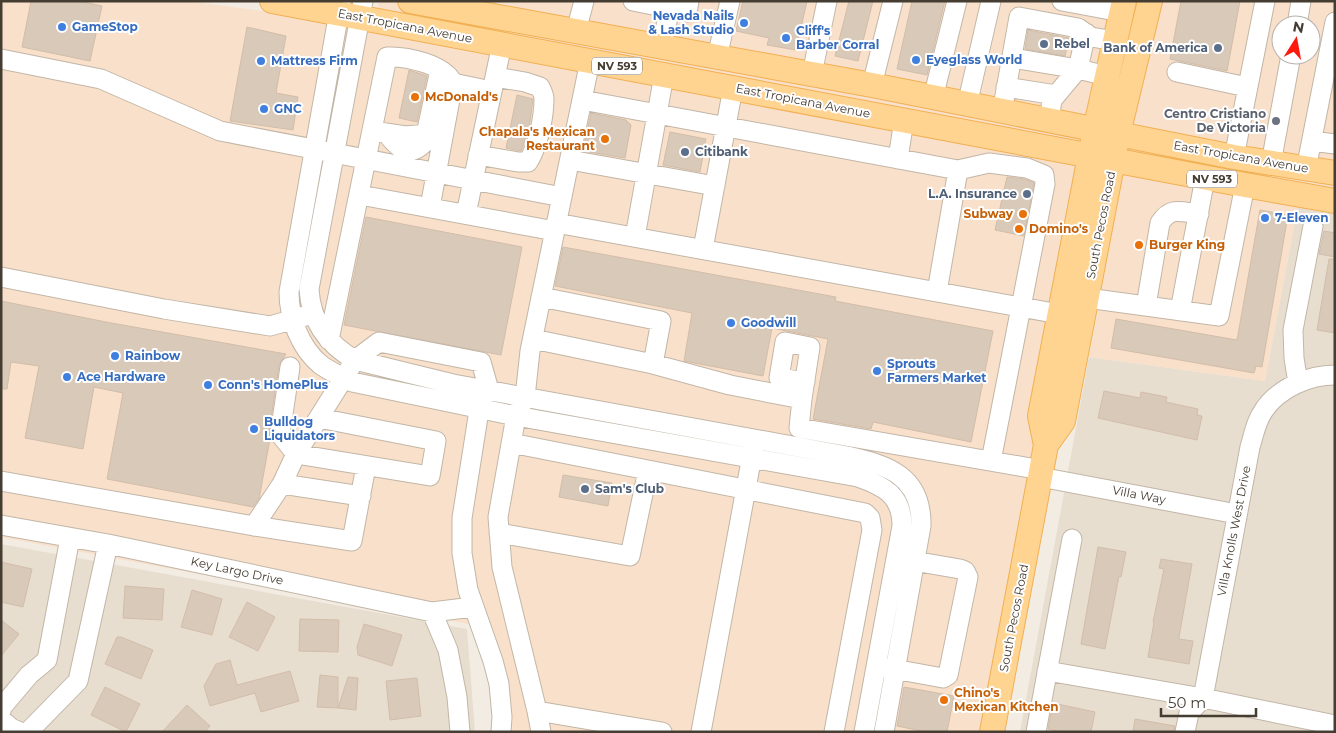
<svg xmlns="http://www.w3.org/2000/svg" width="1336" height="733" font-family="Montserrat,sans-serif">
	<rect width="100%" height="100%" fill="#f3ece2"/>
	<!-- residential -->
	<path fill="#e8ded0" d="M1302,184L1335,190V732H1020L1089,357L1265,381Z
		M1,544L467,629L475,732H1Z"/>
	<!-- commercial -->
	<path fill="#f9e0ca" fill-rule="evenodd" d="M1,1H187L346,22L372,27L379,1H1335V190L1302,185L1265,381L1089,357L1127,152L1090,145L995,732H501L479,626L1,537ZM1281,25H1311V55H1281Z"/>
	<!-- building -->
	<path fill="#d9c9b9" stroke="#d2bda9" d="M31,1H79L102,6L90,61L22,47Z
		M743,1H807L796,50L767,45L769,38L736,31Z
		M849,1H873L858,61L835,56Z
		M912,1H945L927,75L897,69Z
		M1181,1H1240L1227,71L1170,59Z
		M247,27L286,36L276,93L298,97L293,130L230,121Z
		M1028,30L1069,38L1065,56L1025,49Z
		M409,70L427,76L417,122L399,118Z
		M517,95L533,99L529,129L521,151L506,148Z
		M591,113L626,120L631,125L625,158L583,151Z
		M670,132L706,139L700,172L663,165Z
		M1007,177L1024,179L1034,183L1024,236L995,230Z
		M1260,210L1288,215L1262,367L1256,366L1254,373L1111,348L1116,319L1237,340Z
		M366,217L522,247L501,355L344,325Z
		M1324,231L1335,233V257L1319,254Z
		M563,247L836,297L835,301L993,331L971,442L873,422L871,429L813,419L828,339L772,328L763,376L684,361L692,313L555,286Z
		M1329,259H1335V333L1317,330Z
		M1,301L106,322L286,354L279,365L269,432L270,439L259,499L253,507L107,479L123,393L94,387L83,449L25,438L39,366L11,362L7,389H1Z
		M1104,391L1140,398L1141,392L1167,397L1166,402L1198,409L1197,415L1202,416L1197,440L1098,418Z
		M563,475L612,483L608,506L559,497Z
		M1098,547L1126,552L1121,577L1119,576L1105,649L1081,644Z
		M1161,559L1192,564L1179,637V639L1193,641L1189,664L1148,657L1154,622H1153L1164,569L1159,568Z
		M1,562L32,569L23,607L1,602Z
		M125,586L164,589L162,620L123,618Z
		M192,590L222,599L212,635L181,627Z
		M247,602L275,617L258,651L229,637Z
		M300,619L339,620L338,652L299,651Z
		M1,620L19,634L1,656Z
		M364,624L402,635L392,666L358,655L357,647Z
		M117,637H121L153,650L141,679L105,664Z
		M230,660L237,685L290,671L299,701L261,712L255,693L210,706L204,686L216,664Z
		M320,675L338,677V708L317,707Z
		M348,677L358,678L356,710L338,708Z
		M417,678L421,716L390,720L386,681Z
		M105,687L140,704L126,732L91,715Z
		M904,687L954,696L947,732H926L897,726Z
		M1053,703L1095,712L1091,732H1061L1048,729Z
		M187,705L210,726L205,732H162Z
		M1135,719L1175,726L1174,732H1133Z"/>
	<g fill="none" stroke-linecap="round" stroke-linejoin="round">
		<!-- minor casing -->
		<g stroke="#c2b6a7" stroke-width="21">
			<path id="minor" d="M341,1L289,292C289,318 300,348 321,365C331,372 342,377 352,382L516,416L858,477C884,486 902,495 902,526L864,732
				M363,1L309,289C311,322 327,344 355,360L453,384L847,456C888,465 922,476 921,526L884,732
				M633,1L687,12L689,1
				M1062,1L1121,12
				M1297,25L1301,1
				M576,31L584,1
				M661,47L670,9
				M717,57L730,1
				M1012,58L1078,69L1086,33
				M1,59L101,79L220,131L562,197
				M590,61L530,351L525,397L516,416L498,517L502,567L537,711L662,732
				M1177,72L1247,87
				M812,74L827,1
				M453,83L491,91
				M872,85L893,1
				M1006,87L1056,95
				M933,98L957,1
				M582,100L958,170L937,292
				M967,105L991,1
				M1002,112L1019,17L1078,28L1091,37L1115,41
				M1049,121L1052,100L1078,69L1107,76
				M372,131L406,136L426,134L440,70
				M387,134C399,149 409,159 425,142
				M1312,141L1335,144
				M478,155L518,162H528C538,146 544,117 544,99C544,95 542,91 540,87L525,82L495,77
				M1234,157L1265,1
				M898,159L904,120
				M570,160L715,186
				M1271,163L1291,55
				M1306,169L1335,22
				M958,170L989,163L1027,168L1044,175L1045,184L991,461
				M360,195L555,231
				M466,214L502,44
				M556,223L1059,314
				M635,237L664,75
				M703,249L733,88
				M1,277L164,309L270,326L305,316
				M1087,298L1219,316L1245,185
				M1146,306L1160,223C1171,206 1181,212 1199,214
				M1180,311L1205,178
				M533,339L653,364L661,321L541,297
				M329,340L387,57C406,56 444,64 453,83L430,207
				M653,364L730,385L802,399L810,347L785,342L779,378L805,382
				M290,367L280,434L296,454L430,476L436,441L319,418
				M1298,383L1294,358L1293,330L1313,226
				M481,398L462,518V553L468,590L493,661L499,684L502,717L501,732
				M802,399L799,428L1042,470
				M511,443L865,513L870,518L872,530L834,732
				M1040,477L1237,514
				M1,481L254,526L282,484L296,454L355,360L379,342L481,362L489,390
				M282,484L361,496
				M1,525L108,544L432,612L473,607
				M254,526L352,541L366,466
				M499,533L630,556L648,470
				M432,612L448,650L457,697L460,732
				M883,667L943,678L948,675L968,577L965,571L960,569L902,559
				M1047,671L1203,698L1335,725
				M1203,698L1250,447C1254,434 1256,421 1264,410C1279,388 1309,375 1335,375
				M1,711L2,707L29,675L47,660L70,538
				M537,711L541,732
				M1,719L11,728L20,732
				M28,732L78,681L108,544
				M701,732L754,445
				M1036,732L1072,539
				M1185,732L1189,713L1203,698"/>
		</g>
		<!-- major casing -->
		<g stroke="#f1b053" stroke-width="26">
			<path id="major" d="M272,1L1245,185L1335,201
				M410,1L872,85L1234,157L1335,173
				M1046,445L1040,416L1095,130L1124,1
				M992,732L1046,445L1063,421L1118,134L1150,1"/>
		</g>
		<!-- minor -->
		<use href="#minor" stroke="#fff" stroke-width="19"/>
		<!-- major -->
		<use href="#major" stroke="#ffd390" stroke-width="24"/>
	</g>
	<!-- markers -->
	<g fill="#3f7fe0" stroke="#fff" stroke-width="2">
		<circle cx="744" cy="23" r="5"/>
		<circle cx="62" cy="27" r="5"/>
		<circle cx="786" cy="38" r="5"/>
		<circle cx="916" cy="60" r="5"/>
		<circle cx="261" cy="61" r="5"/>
		<circle cx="264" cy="109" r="5"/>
		<circle cx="1265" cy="218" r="5"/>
		<circle cx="731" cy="323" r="5"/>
		<circle cx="115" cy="356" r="5"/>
		<circle cx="877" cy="371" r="5"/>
		<circle cx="67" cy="377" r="5"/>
		<circle cx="208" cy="385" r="5"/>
		<circle cx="254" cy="429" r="5"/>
	</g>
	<g fill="#5c6f8a" stroke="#fff" stroke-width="2">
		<circle cx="1044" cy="44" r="5"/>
		<circle cx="1218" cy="48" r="5"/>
		<circle cx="685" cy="152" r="5"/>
		<circle cx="1027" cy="194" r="5"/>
		<circle cx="585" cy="489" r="5"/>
	</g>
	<g fill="#e8710a" stroke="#fff" stroke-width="2">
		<circle cx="415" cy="97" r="5"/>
		<circle cx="605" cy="139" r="5"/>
		<circle cx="1023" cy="214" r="5"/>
		<circle cx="1019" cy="229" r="5"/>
		<circle cx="1139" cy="245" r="5"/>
		<circle cx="944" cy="700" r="5"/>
	</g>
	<circle fill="#6b7280" stroke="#fff" stroke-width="2" cx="1276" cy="121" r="5"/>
	<g text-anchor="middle" stroke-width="4" stroke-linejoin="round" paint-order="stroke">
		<!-- shield labels -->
		<g fill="#fff" stroke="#7d7670" stroke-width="1">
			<rect x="592" y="57.5" width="50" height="17" rx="4"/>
			<rect x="1187" y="170.5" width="50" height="17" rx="4"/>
		</g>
		<g font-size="11" font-weight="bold" fill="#453c32">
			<text x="617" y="70">NV 593</text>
			<text x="1212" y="183">NV 593</text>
		</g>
		<!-- shop labels -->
		<g font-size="12" font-weight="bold" fill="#366cbe" stroke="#fff" text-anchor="start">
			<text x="734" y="20" text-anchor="end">Nevada Nails<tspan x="734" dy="14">&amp; Lash Studio</tspan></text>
			<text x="72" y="31">GameStop</text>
			<text x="796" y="35">Cliff's<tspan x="796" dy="14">Barber Corral</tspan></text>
			<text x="926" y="64">Eyeglass World</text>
			<text x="271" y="65">Mattress Firm</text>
			<text x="274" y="113">GNC</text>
			<text x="1275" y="222">7-Eleven</text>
			<text x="741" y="327">Goodwill</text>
			<text x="125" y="360">Rainbow</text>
			<text x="887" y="368">Sprouts<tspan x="887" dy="14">Farmers Market</tspan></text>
			<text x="77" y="381">Ace Hardware</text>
			<text x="218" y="389">Conn's HomePlus</text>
			<text x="264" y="426">Bulldog<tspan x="264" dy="14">Liquidators</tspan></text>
		</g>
		<!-- street labels -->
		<g font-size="12" fill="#453c32" stroke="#fff">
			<text transform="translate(405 26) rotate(11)" y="4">East Tropicana Avenue</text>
			<text transform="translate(803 101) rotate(11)" y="4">East Tropicana Avenue</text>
			<text transform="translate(1241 157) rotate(10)" y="4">East Tropicana Avenue</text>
			<text transform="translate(1101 225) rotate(-79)" y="4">South Pecos Road</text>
			<text transform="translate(1139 495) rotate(11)" y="4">Villa Way</text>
			<text transform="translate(1234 531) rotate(-79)" y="4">Villa Knolls West Drive</text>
			<text transform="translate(237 571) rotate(12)" y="4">Key Largo Drive</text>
			<text transform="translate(1014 618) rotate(-79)" y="4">South Pecos Road</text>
		</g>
		<!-- service labels -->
		<g font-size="12" font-weight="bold" fill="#4e5e75" stroke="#fff" text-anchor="start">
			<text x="1054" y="48">Rebel</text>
			<text x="1208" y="52" text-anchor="end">Bank of America</text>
			<text x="695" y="156">Citibank</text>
			<text x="1017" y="198" text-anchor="end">L.A. Insurance</text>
			<text x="595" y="493">Sam's Club</text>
		</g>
		<!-- food labels -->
		<g font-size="12" font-weight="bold" fill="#c56008" stroke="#fff" text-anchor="start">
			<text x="425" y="101">McDonald's</text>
			<text x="595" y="136" text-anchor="end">Chapala's Mexican<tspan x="595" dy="14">Restaurant</tspan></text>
			<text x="1013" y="218" text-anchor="end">Subway</text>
			<text x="1029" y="233">Domino's</text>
			<text x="1149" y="249">Burger King</text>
			<text x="954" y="697">Chino's<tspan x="954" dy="14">Mexican Kitchen</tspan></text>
		</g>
		<!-- worship labels -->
		<g font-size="12" font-weight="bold" fill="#5b616d" stroke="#fff" text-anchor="end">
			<text x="1266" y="118">Centro Cristiano<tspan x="1266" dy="14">De Victoria</tspan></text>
		</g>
	</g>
	<!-- border -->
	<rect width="1336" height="733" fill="none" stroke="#453c32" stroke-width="5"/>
	<!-- north arrow -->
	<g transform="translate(1296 40) rotate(11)"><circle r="24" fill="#ffffff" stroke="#b5b1ad"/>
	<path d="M0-4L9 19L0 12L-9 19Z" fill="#ff180e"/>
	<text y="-8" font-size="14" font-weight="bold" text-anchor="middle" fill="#453c32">N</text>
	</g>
	<!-- scale -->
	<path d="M1161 708v8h95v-8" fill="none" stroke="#453c32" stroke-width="2.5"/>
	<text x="1168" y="708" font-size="15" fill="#453c32" stroke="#ffffff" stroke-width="4" paint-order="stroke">50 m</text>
</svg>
